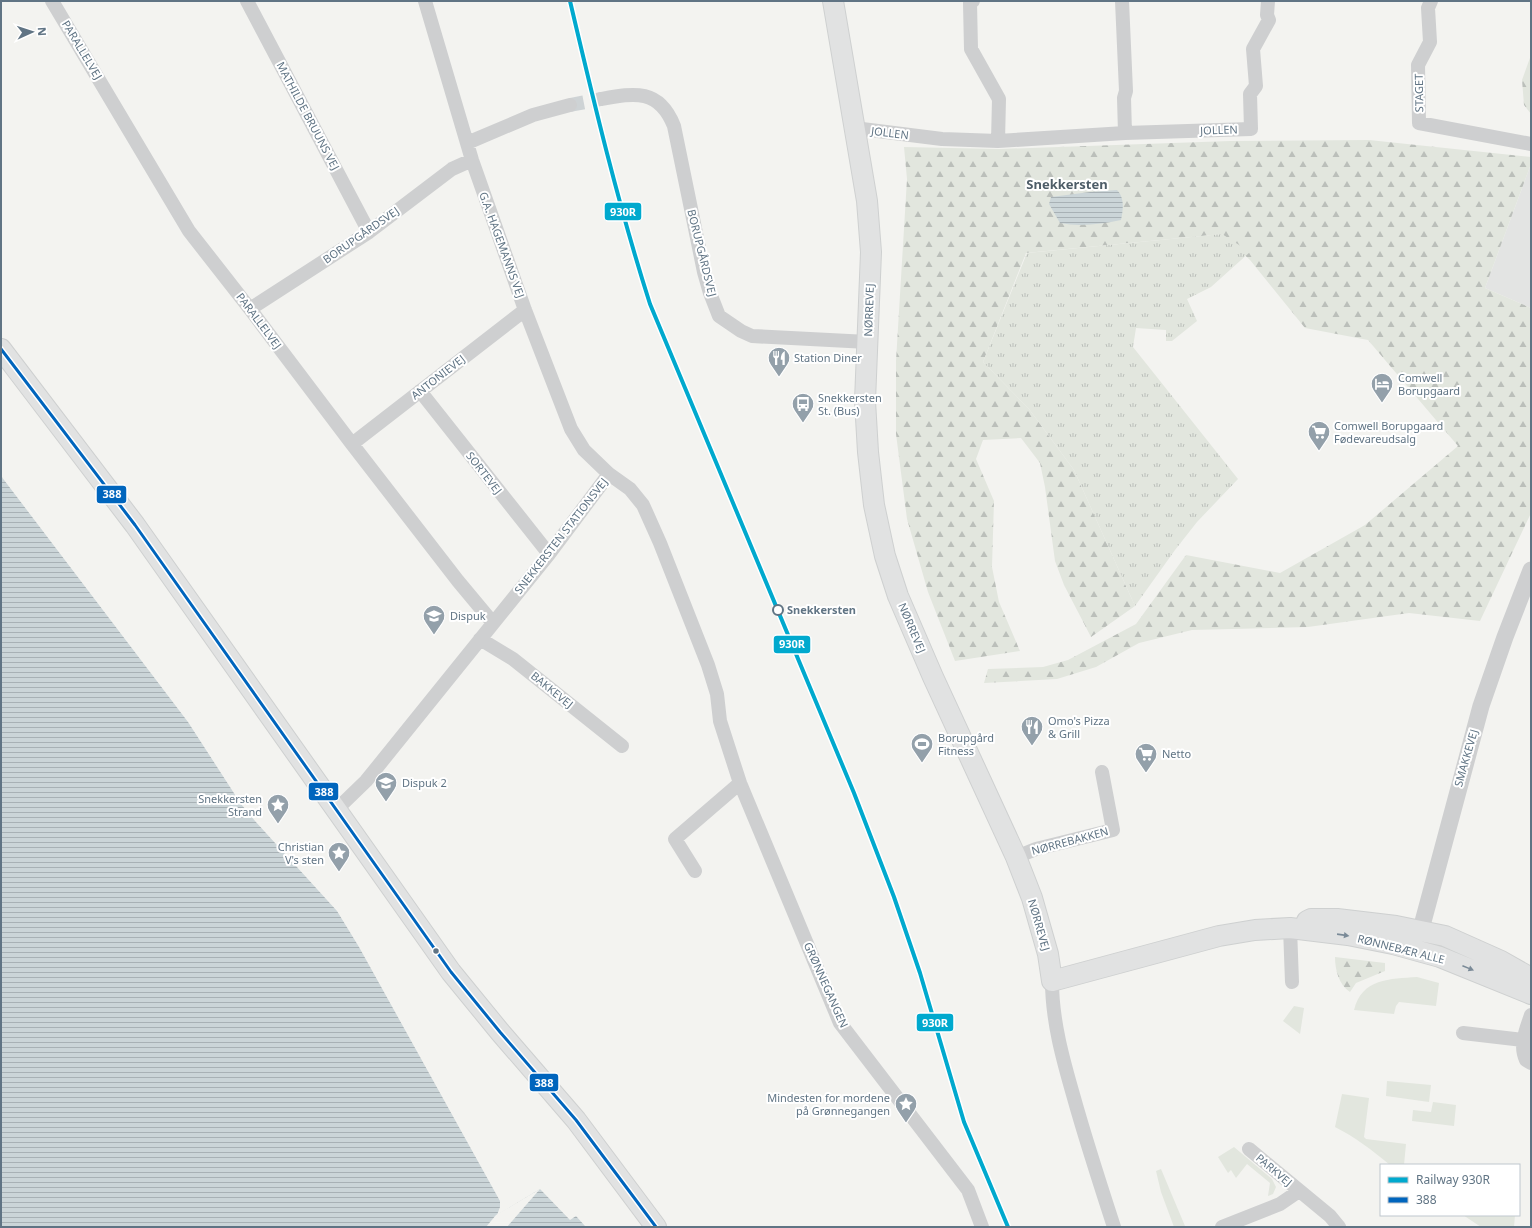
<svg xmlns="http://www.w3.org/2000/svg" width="1532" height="1228" font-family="'Noto Sans',sans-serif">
	<defs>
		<pattern id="forest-firs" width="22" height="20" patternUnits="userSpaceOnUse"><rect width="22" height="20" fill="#e2e6de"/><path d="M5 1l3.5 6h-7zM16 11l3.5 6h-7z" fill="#bbbfba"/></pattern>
		<pattern id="park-tufts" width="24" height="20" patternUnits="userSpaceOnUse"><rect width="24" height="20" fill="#e2e6de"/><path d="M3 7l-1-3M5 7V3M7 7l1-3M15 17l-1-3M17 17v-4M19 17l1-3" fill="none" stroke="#bbbfba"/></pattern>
		<pattern id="water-rules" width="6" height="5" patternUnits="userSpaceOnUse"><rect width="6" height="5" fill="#cbd5d8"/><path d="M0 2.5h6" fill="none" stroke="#a8b1b5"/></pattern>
	</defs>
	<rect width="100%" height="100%" fill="#f3f3f0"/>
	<!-- built -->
	<path fill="#e3e4e3" d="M1531,164V308L1485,288Z"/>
	<!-- grass -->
	<path fill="#e2e6de" d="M1417,977L1439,983L1436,1006L1399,1002L1396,1006L1394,1014L1354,1010C1362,978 1390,979 1417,977Z
		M1294,1006L1304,1008L1300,1034L1283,1021Z
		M1387,1081L1431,1085L1429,1102L1386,1096Z
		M1342,1094L1369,1098L1364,1137L1366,1139L1406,1144L1404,1165H1390C1372,1150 1355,1137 1335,1127Z
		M1433,1102L1456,1105L1454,1126L1412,1121L1413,1110L1431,1112Z
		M1234,1147L1272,1179L1276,1187L1273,1194L1268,1196L1270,1183L1247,1164L1236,1178L1231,1170L1228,1173L1218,1157Z
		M1161,1169L1185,1226L1184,1227H1174L1161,1192L1156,1171Z
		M1463,1215H1515L1514,1227H1481Z"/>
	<!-- forest -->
	<path fill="url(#forest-firs)" d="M1531,55V114L1524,105L1522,80Z
		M1369,140L1531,157V164L1485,288L1531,308V513L1480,621L1409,613L1308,627L1192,630L1139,643L1096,667L1057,679L984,683L988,669L1043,667L1068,660L1136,624L1186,555L1280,573L1365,525L1458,446L1368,340L1305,328L1250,260L1222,234L1026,253L983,362L1029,409L1074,470L1135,606L1091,637L1064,585L1055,561L1045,487L1040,463L1021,438L983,440L976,459L994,501L992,567L999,602L1020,651L955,661L928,592L907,519L896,434V361L907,179L904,147L999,149L1230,141Z
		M1335,957L1385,963V971L1356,983L1350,992C1339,985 1335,970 1335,957Z"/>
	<!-- park -->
	<path fill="url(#park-tufts)" d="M1222,234L1250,252L1211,287L1187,299L1197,321L1172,341H1166V330L1136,328L1133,347L1238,479L1197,522L1175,550L1135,606L1074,470L1029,409L983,362L1027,253Z"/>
	<!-- water -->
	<path fill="url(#water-rules)" d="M1117,190C1125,198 1123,210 1121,220C1101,224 1080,227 1060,223L1049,204L1051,197L1090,192Z
		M1,476L188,722L241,804L255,821L337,911L359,947L500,1201V1207L497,1215L540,1189L570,1220L576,1216L585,1226L584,1227H1Z"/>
	<!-- pier -->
	<path fill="#f3f3f0" d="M540,1189L507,1227H486L496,1215Z"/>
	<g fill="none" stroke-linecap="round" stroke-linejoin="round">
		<!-- minor-tunnel -->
		<path stroke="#ced3d5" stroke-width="14" stroke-dasharray="14 7" stroke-linecap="butt" d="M570,105L601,99"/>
		<!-- secondary casing -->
		<g stroke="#ced0d0" stroke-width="22">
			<path id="secondary" d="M833,1L867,201L871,252L865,401L868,452L874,505L885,556L898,596L933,677L1016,857L1032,898L1048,954L1052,981L1219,936L1255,930L1290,928L1348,935L1393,944L1440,957L1531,994
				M1,349L135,525L451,972L500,1032L576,1120L656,1227
				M1307,921L1311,919H1337L1396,926L1445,936L1501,961L1531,978"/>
		</g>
		<!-- minor -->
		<path stroke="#cecfd0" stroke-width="14" d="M52,1L189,231L250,309L352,444L458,581L493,623
			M247,1L369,232
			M425,1L472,160L525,310L571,429L584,450L609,474
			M973,1L970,3L971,49L999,99L998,141
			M1122,1L1126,91L1124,98L1125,133
			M1431,1L1428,8L1430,42L1418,65L1419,123L1531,144
			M601,99C634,93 659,88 674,126L704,272L710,293L719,316L741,331L752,336L868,342
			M854,128L942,139L998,141L1125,133L1251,129L1250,94L1256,86L1253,49L1269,20L1267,15L1268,1
			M467,143L533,115L570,105
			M250,309L369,232L452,169L472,160
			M420,391L549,554
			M352,444L525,310
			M480,639L513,659L622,746
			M336,810L366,781L549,554L609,474L630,489L643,505L660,543L708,665L717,694L720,721L740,783L840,1023L968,1190L982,1227
			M1016,857L1036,849L1113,830L1102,772
			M695,871L675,839L740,783
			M1290,928L1292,982
			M1052,981C1052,1021 1063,1060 1074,1098C1086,1141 1100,1184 1114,1227
			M1531,1015C1526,1030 1519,1045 1526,1060L1531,1063
			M1463,1033L1523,1040
			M1249,1149L1330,1216L1339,1227
			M1222,1227L1280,1204L1299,1191"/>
		<!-- tertiary -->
		<path stroke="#cecfd0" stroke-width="17" d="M1417,944L1481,706L1505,637L1531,570"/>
		<!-- secondary -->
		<use href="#secondary" stroke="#e1e2e2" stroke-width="20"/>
		<!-- bus-1 casing -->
		<g stroke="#fff" stroke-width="6">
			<path id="bus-1" d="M1,349L135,525L451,972L500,1032L576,1120L656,1227"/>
		</g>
		<!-- bus-1 -->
		<use href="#bus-1" stroke="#0065bd" stroke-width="3"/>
		<!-- rail-1 casing -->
		<g stroke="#fff" stroke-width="7">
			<path id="rail-1" d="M570,1C594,103 618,204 650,304L854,793L894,897L920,973L964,1122L1008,1227"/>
		</g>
		<!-- rail-1 -->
		<use href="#rail-1" stroke="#00a9ce" stroke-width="4"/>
	</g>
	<!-- one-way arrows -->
	<defs><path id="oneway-solid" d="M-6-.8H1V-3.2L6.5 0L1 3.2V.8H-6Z"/></defs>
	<g fill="#7a8a97">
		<use href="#oneway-solid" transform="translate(1343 935) rotate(8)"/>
		<use href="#oneway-solid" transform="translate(1468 968) rotate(22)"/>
	</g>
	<!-- icons -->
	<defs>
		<g id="restaurant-pin" transform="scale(1.15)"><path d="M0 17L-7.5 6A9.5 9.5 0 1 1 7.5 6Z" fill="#93a0aa" stroke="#fff"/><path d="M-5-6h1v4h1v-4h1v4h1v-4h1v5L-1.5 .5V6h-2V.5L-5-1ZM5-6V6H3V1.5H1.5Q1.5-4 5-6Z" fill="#fff"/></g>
		<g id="hotel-pin" transform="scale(1.15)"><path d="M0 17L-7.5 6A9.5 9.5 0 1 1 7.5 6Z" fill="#93a0aa" stroke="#fff"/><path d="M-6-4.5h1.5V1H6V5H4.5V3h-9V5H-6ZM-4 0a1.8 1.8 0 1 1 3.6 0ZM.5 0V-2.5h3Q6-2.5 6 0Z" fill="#fff"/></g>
		<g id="bus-pin" transform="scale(1.15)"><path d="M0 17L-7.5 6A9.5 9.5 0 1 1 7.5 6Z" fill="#93a0aa" stroke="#fff"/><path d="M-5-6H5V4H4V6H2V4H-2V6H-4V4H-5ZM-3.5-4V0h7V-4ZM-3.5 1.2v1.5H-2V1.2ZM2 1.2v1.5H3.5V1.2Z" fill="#fff"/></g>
		<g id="supermarket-pin" transform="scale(1.15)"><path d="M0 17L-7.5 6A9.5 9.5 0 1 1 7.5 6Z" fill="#93a0aa" stroke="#fff"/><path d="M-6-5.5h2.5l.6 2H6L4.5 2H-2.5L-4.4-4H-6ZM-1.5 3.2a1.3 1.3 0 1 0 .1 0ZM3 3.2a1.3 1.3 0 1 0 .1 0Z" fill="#fff"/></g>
		<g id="school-pin" transform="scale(1.15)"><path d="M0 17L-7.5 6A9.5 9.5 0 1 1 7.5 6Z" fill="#93a0aa" stroke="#fff"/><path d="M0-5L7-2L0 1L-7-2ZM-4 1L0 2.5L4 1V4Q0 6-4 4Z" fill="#fff"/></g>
		<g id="stadium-pin" transform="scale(1.15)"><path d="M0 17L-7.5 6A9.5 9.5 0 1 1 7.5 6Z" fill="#93a0aa" stroke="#fff"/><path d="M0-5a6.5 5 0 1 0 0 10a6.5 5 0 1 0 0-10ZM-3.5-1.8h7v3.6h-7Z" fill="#fff"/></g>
		<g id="sight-pin" transform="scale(1.15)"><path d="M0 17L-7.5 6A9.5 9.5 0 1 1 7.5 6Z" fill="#93a0aa" stroke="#fff"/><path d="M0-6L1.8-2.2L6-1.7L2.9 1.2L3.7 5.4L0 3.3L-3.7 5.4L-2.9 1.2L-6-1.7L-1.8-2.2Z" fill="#fff"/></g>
	</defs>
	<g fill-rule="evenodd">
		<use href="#restaurant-pin" x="779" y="358"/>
		<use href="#hotel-pin" x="1382" y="384"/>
		<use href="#bus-pin" x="803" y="404"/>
		<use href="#supermarket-pin" x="1319" y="432"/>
		<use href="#school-pin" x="434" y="616"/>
		<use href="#restaurant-pin" x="1032" y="727"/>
		<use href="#stadium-pin" x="922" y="744"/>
		<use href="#supermarket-pin" x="1146" y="754"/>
		<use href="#school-pin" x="386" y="783"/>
		<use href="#sight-pin" x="278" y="805"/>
		<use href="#sight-pin" x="339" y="853"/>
		<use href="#sight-pin" x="906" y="1104"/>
	</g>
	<!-- markers -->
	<circle fill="#fff" stroke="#607484" stroke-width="2" cx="778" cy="610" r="5"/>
	<circle fill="#607484" stroke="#fff" stroke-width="1.5" cx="436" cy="951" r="3.5"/>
	<g text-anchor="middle" stroke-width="4" stroke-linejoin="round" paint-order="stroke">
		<!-- street labels -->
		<g font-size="11" fill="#607484" stroke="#fff">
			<text transform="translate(82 50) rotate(59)" y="4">PARALLELVEJ</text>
			<text transform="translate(1419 93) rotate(-91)" y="4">STAGET</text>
			<text transform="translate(308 116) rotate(62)" y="4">MATHILDE BRUUNS VEJ</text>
			<text transform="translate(1219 130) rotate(-2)" y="4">JOLLEN</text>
			<text transform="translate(890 133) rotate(7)" y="4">JOLLEN</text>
			<text transform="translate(361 235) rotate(-35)" y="4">BORUPGÅRDSVEJ</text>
			<text transform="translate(502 245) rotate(70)" y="4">G.A. HAGEMANNS VEJ</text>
			<text transform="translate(702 253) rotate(76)" y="4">BORUPGÅRDSVEJ</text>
			<text transform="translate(869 310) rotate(-88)" y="4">NØRREVEJ</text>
			<text transform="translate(259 321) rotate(53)" y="4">PARALLELVEJ</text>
			<text transform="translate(438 377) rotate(-38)" y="4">ANTONIEVEJ</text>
			<text transform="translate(484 473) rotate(52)" y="4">SORTEVEJ</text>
			<text transform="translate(561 536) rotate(-52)" y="4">SNEKKERSTEN STATIONSVEJ</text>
			<text transform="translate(912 628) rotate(67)" y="4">NØRREVEJ</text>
			<text transform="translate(552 690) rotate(39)" y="4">BAKKEVEJ</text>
			<text transform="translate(1466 758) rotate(-74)" y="4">SMAKKEVEJ</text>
			<text transform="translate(1070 841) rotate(-15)" y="4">NØRREBAKKEN</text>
			<text transform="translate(1039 925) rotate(74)" y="4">NØRREVEJ</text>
			<text transform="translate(1401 949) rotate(14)" y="4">RØNNEBÆR ALLE</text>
			<text transform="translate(826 985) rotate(66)" y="4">GRØNNEGANGEN</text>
			<text transform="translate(1274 1170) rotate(40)" y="4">PARKVEJ</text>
		</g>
		<!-- poi labels -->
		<g font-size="11" fill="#607484" stroke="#fff" text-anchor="start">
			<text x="794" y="362">Station Diner</text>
			<text x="1398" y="382">Comwell<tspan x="1398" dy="13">Borupgaard</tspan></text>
			<text x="818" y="402">Snekkersten<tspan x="818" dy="13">St. (Bus)</tspan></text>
			<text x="1334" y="430">Comwell Borupgaard<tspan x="1334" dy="13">Fødevareudsalg</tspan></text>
			<text x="450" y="620">Dispuk</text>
			<text x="1048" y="725">Omo's Pizza<tspan x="1048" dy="13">&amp; Grill</tspan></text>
			<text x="938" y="742">Borupgård<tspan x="938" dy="13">Fitness</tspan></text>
			<text x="1162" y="758">Netto</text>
			<text x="402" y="787">Dispuk 2</text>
			<text x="262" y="803" text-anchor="end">Snekkersten<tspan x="262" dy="13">Strand</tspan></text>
			<text x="324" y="851" text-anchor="end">Christian<tspan x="324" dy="13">V's sten</tspan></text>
			<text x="890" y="1102" text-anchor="end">Mindesten for mordene<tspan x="890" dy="13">på Grønnegangen</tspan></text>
		</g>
		<!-- stop labels -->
		<g font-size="11" font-weight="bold" fill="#607484" stroke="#fff" text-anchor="start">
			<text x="787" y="614">Snekkersten</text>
		</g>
		<!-- quarter labels -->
		<g font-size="13" font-weight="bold" fill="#4e5d68" stroke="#fff">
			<text x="1067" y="189">Snekkersten</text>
		</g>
	</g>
	<g stroke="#fff" stroke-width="1.5">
		<rect x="604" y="202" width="38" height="19" rx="4" fill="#00a9ce"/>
		<rect x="96" y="485" width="31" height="19" rx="4" fill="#0065bd"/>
		<rect x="773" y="635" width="38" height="19" rx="4" fill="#00a9ce"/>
		<rect x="308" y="782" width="31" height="19" rx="4" fill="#0065bd"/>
		<rect x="916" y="1013" width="38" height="19" rx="4" fill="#00a9ce"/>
		<rect x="529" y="1073" width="30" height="19" rx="4" fill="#0065bd"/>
	</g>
	<g font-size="11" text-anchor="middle" font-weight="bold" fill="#fff">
		<text x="623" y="216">930R</text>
		<text x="112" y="498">388</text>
		<text x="792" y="648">930R</text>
		<text x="324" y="796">388</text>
		<text x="935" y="1027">930R</text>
		<text x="544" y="1087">388</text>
	</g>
	<!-- border -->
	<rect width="1532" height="1228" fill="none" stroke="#607484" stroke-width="4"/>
	<!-- legend -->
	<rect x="1380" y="1164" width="140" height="52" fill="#ffffff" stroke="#bfc7ce"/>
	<rect x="1388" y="1177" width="20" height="6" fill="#00a9ce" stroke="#bfc7ce"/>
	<text x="1416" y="1184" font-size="12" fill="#607484">Railway 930R</text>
	<rect x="1388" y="1197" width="20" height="6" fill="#0065bd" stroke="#bfc7ce"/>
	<text x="1416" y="1204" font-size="12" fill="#607484">388</text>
	<!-- north arrow -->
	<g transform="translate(32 32) rotate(87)" stroke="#ffffff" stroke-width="3" paint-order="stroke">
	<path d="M0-3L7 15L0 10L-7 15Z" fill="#607484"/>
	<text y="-6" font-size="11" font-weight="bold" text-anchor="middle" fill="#607484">N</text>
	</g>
</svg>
